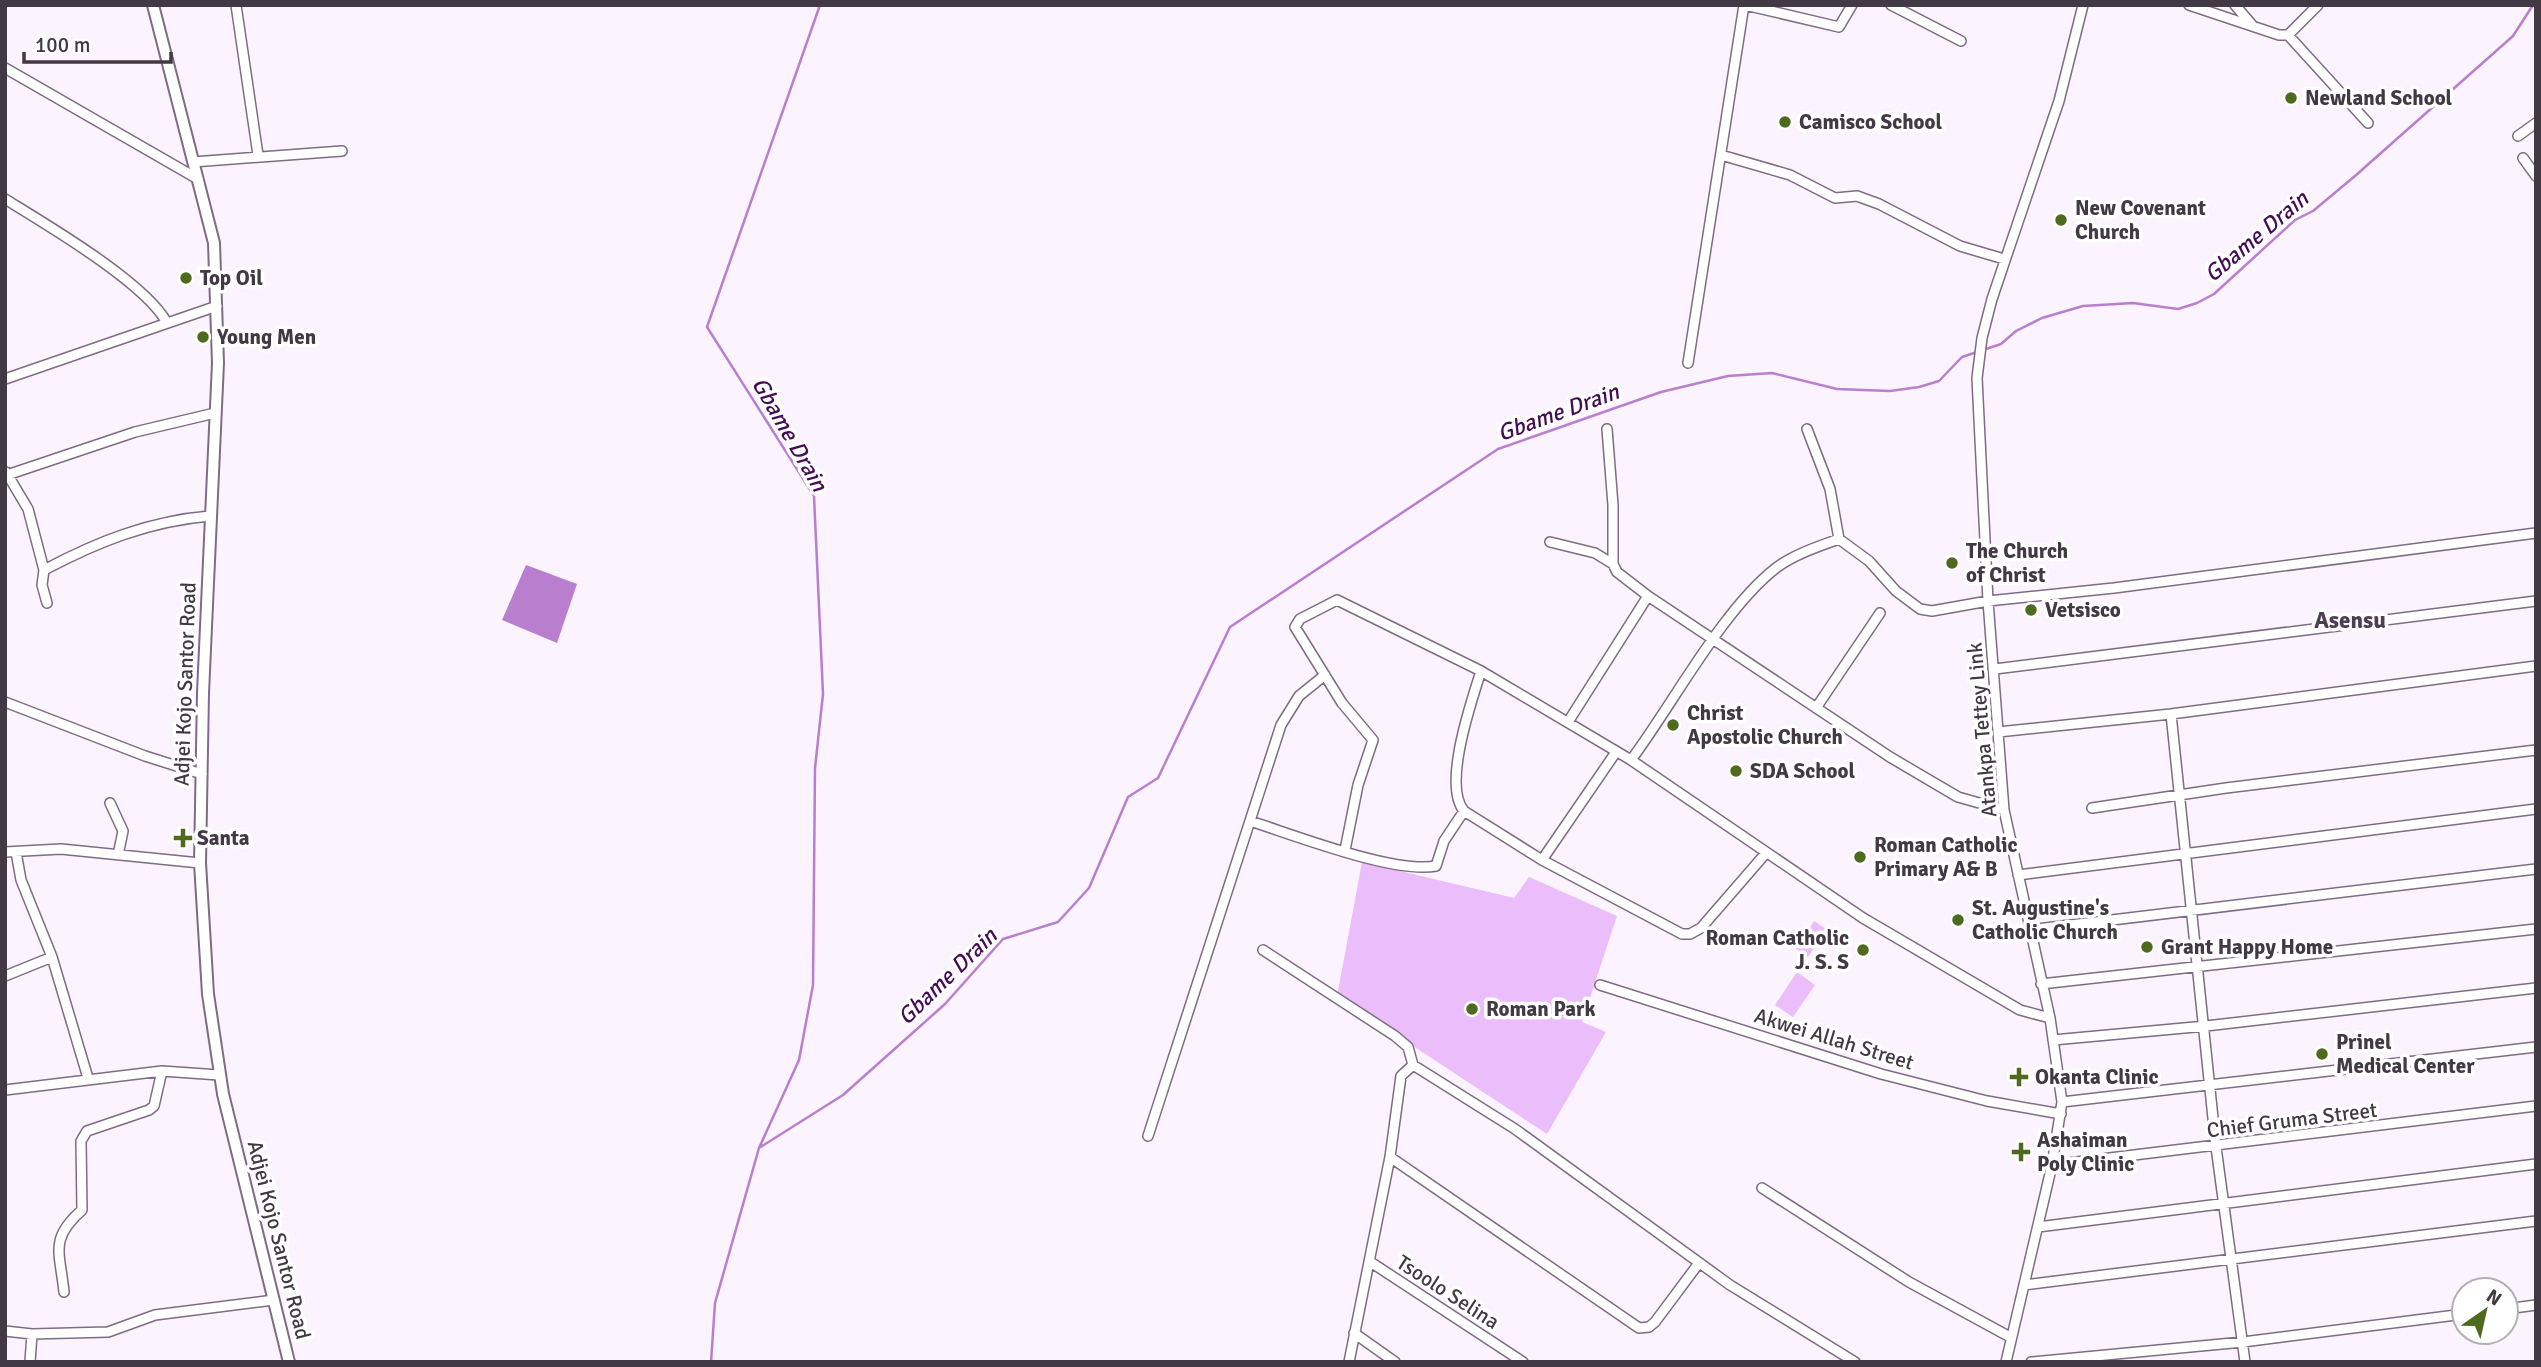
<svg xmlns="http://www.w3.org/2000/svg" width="2541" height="1367" font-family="Signika,sans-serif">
	<rect width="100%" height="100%" fill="#fbf3fe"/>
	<!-- green -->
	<path fill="#ebbefb" d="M1362,862L1514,898L1529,877L1617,916L1582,1022L1606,1032L1547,1134L1337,996Z
		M1814,921L1826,929L1808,957L1796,949Z
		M1797,972L1815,985L1793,1017L1775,1005Z"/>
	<!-- water -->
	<path fill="#b97fce" d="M526,565L577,584L557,643L502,620Z"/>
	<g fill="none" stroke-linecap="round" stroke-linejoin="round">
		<!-- stream -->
		<path stroke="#b97fce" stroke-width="2.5" d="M759,1148L843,1095L945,1004L1003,939L1058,922L1089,888L1128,797L1158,778L1230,627L1498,449L1661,392L1728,376L1772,373L1837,389L1890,391L1919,387L1939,381L1962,357L2001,344L2016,331L2042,318L2083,306L2133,303L2178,309L2197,303L2214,294L2295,220L2313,211L2355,176L2513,36L2533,5
			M711,1362L715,1303L759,1148L799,1060L813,985L815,768L823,694L814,496L707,327L820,5"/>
		<!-- minor casing -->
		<g stroke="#7e6c84" stroke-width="12">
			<path id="minor" d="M236,5L258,155
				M1745,5L1839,27L1852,5
				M1891,5L1961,41
				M2189,5L2279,35H2288L2318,5
				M2235,5L2252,25
				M2288,35L2368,123
				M5,68L198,179
				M2518,136L2536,123
				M1721,155L1790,175L1835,198L1857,196L1879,204L1960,246L2004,259
				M2523,158L2536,176
				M193,162L342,151
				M5,199C47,225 146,283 167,323
				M1688,363L1744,5
				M5,379L217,306
				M1607,429L1613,505V564L1617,572L1648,596L1890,757L1958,797L2004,810
				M1807,429L1830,489L1839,539
				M6,472L28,509L44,570L42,585L47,603
				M7,475L135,432L215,413
				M1550,542L1595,553L1613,564
				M44,570C97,542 149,521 210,516
				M1995,669L2536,601
				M1481,671C1472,700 1442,785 1464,811L1542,860L1682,934H1690L1701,928L1766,853
				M5,702L145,756L202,774
				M1816,708L1880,613
				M2171,714L2216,1147L2245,1362
				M1568,722L1648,596
				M1998,732L2171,714L2536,666
				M1631,760C1673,704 1722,610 1776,568C1793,555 1819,546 1839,539L1869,561L1896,591L1920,609L1932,611L1988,601L2114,588L2536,533
				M110,803L123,831L118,855
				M2092,808L2226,788L2536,750
				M1250,821C1294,835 1394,874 1436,866L1444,841L1464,811
				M1345,850L1358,785L1373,740L1342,703L1295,627L1300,619L1337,600L1481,671L1631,760L1863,918L2020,1010L2050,1018
				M5,852L61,849L200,863
				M16,852L21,880L52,957L88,1078
				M1542,860L1616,752
				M2018,875L2536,809
				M2029,930L2536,869
				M1263,950L1395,1036L1408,1047L1413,1065
				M5,976L52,957
				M2041,984L2536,929
				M1600,985L1881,1074L1987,1101L2061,1114
				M2053,1040L2206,1026L2536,988
				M5,1090L162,1071L219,1075
				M2062,1102L2536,1047
				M1148,1136L1281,725L1299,696L1325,675
				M1390,1157L1639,1328L1649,1327L1655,1322L1699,1263
				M2052,1165L2536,1106
				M1762,1188L1909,1282L2010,1337
				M2038,1227L2536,1164
				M1369,1261L1523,1362
				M2024,1285L2536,1221
				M64,1292C60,1252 49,1239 82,1210L81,1141L87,1131L149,1110L154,1106L162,1071
				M2506,1309L2536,1305
				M5,1331L32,1334L108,1332L155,1315L274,1300
				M1354,1333L1395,1362
				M30,1362L32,1334
				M1349,1362L1390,1157L1401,1076L1413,1065L1515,1129L1730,1285L1855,1362
				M2006,1362L2052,1165L2062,1102L2050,1018L2004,810L1988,601L1977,378L1982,338L1992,299L2059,101L2083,5
				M2031,1362L2243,1342L2464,1314"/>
		</g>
		<!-- tertiary casing -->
		<g stroke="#7e6c84" stroke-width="14">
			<path id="tertiary" d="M153,5L214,243L218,363L203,693L200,863L208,994L223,1094L289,1362"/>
		</g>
		<!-- minor -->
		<use href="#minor" stroke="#fff" stroke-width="9"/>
		<!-- tertiary -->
		<use href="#tertiary" stroke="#fff" stroke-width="10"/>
	</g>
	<!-- markers -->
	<g fill="#4d6a1e" stroke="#fff" stroke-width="2.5">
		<circle cx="2291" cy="98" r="7"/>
		<circle cx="1785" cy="122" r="7"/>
		<circle cx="2061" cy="220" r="7"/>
		<circle cx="186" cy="278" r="7"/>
		<circle cx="203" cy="337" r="7"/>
		<circle cx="1952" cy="563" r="7"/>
		<circle cx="2031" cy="610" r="7"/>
		<circle cx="1673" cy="725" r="7"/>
		<circle cx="1736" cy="771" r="7"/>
		<path d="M179.5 827.5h7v7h7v7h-7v7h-7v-7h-7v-7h7z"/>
		<circle cx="1860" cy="857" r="7"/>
		<circle cx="1958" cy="920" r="7"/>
		<circle cx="2147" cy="947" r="7"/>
		<circle cx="1863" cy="950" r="7"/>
		<circle cx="1472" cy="1009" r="7"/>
		<circle cx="2322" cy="1054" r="7"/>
		<path d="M2015.5 1066.5h7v7h7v7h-7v7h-7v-7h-7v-7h7z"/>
		<path d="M2017.5 1141.5h7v7h7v7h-7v7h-7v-7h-7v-7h7z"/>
	</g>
	<g text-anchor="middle" stroke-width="7" stroke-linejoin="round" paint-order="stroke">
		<!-- poi labels -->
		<g font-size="21" font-weight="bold" fill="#413944" stroke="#fff" text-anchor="start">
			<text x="2305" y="105">Newland School</text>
			<text x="1799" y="129">Camisco School</text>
			<text x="2075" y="215">New Covenant<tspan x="2075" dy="24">Church</tspan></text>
			<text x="200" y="285">Top Oil</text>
			<text x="217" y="344">Young Men</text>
			<text x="1966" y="558">The Church<tspan x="1966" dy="24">of Christ</tspan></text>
			<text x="2045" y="617">Vetsisco</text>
			<text x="1687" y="720">Christ<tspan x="1687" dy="24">Apostolic Church</tspan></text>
			<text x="1750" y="778">SDA School</text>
			<text x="197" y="845">Santa</text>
			<text x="1874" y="852">Roman Catholic<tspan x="1874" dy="24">Primary A&amp; B</tspan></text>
			<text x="1972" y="915">St. Augustine's<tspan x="1972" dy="24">Catholic Church</tspan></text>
			<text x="1849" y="945" text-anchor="end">Roman Catholic<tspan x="1849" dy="24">J. S. S</tspan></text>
			<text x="2161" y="954">Grant Happy Home</text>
			<text x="1486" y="1016">Roman Park</text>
			<text x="2336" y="1049">Prinel<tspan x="2336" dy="24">Medical Center</tspan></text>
			<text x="2035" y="1084">Okanta Clinic</text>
			<text x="2037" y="1147">Ashaiman<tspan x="2037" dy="24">Poly Clinic</tspan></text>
		</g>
		<!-- street labels -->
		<g font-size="21" fill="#413944" stroke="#fff">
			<text transform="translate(185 684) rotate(-88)" y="7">Adjei Kojo Santor Road</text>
			<text transform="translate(1982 730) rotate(-95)" y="7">Atankpa Tettey Link</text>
			<text transform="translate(1834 1039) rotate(17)" y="7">Akwei Allah Street</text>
			<text transform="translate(2292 1120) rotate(-7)" y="7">Chief Gruma Street</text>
			<text transform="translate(279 1240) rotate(76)" y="7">Adjei Kojo Santor Road</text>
			<text transform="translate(1448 1292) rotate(33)" y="7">Tsoolo Selina</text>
		</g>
		<!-- water labels -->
		<g font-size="23" font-style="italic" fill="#440c55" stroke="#fff">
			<text transform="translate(2256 236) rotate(-40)" y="8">Gbame Drain</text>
			<text transform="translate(1558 412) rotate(-20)" y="8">Gbame Drain</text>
			<text transform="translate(790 434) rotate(60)" y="8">Gbame Drain</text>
			<text transform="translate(947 976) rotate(-44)" y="8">Gbame Drain</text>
		</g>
		<!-- neighbourhood labels -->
		<g font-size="23" font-weight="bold" fill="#4e3e54" stroke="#fff">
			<text x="2350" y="628">Asensu</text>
		</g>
	</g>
	<!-- border -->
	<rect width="2541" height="1367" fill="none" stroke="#413944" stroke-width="14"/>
	<!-- north arrow -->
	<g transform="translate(2485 1311) rotate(34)"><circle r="33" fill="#ffffff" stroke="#b3b0b4" stroke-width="2"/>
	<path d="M0-5L12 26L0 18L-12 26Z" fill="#4d6a1e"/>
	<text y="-10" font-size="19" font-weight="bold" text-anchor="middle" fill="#413944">N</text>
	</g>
	<!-- scale -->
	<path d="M24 52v10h147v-10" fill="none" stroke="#413944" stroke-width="3.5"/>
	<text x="35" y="52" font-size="21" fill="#413944" stroke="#ffffff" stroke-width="5" paint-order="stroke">100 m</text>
</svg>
